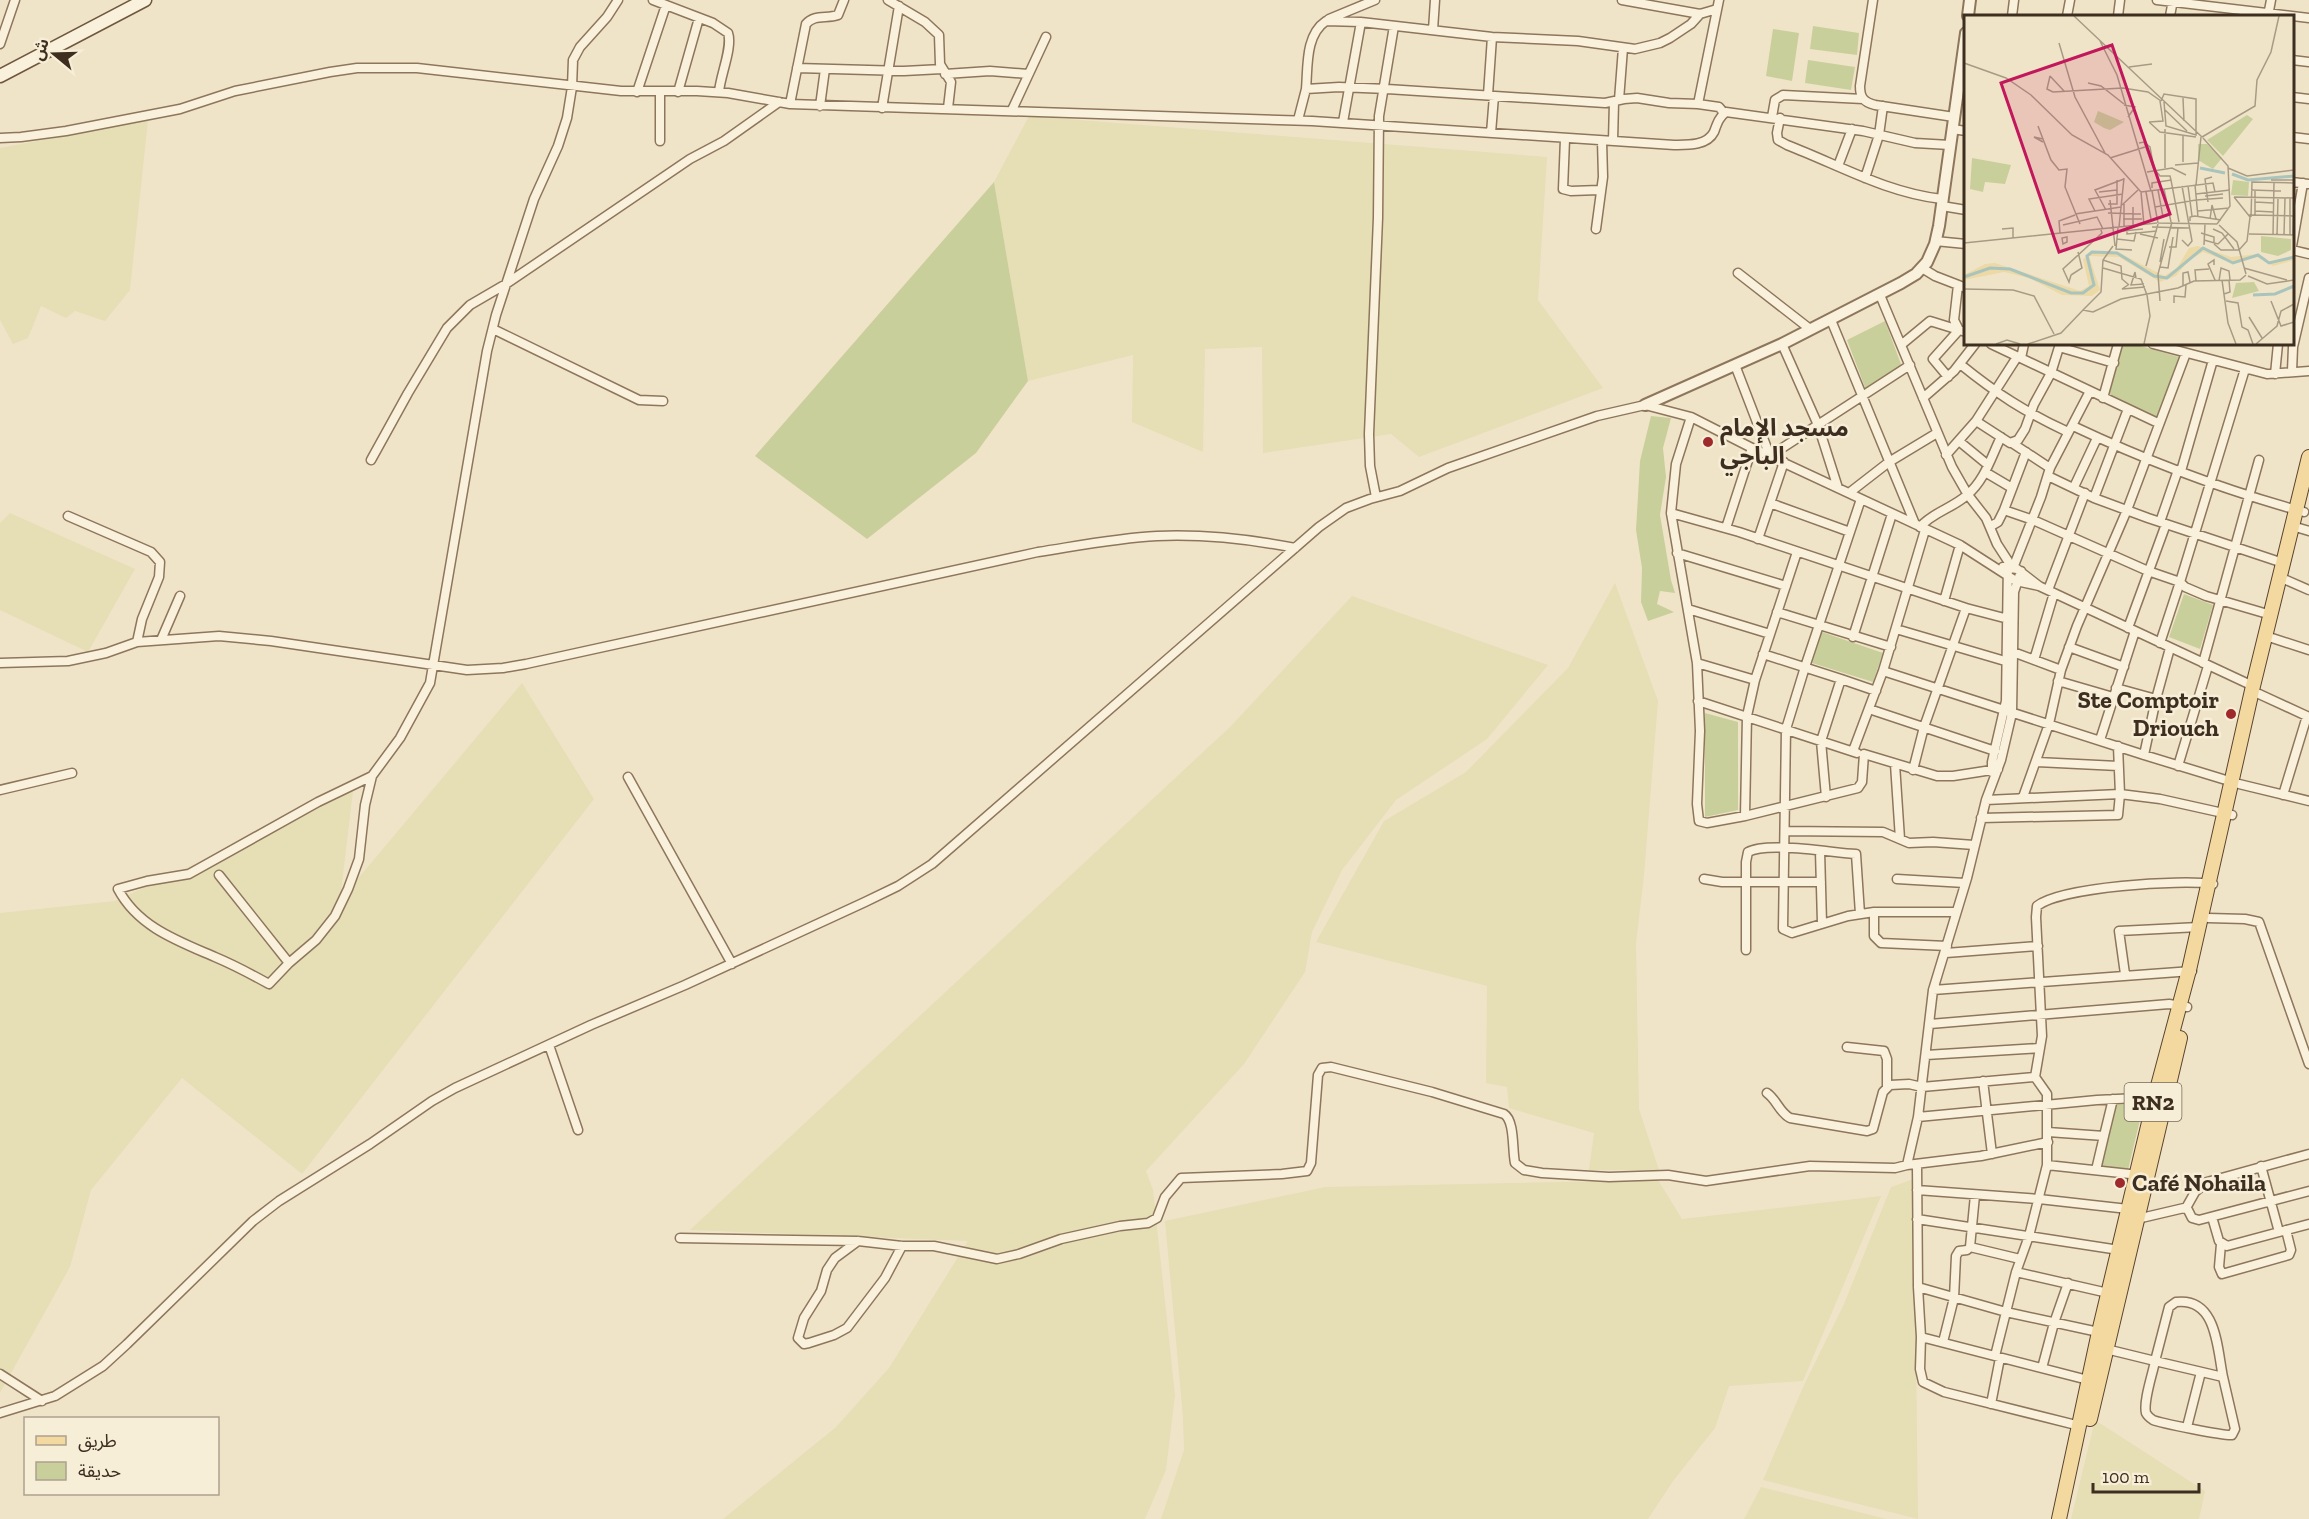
<svg xmlns="http://www.w3.org/2000/svg" width="2309" height="1519" font-family="'Zilla Slab','Noto Sans Arabic',serif">
	<rect width="100%" height="100%" fill="#f0e4c8"/>
	<!-- farmland -->
	<path fill="#e6deb5" d="M1029,116L1547,157L1538,300L1603,388L1419,457L1391,434L1263,453L1262,347L1205,349L1203,452L1132,422L1133,355L1028,381L994,182Z
		M148,120L130,290L105,321L75,311L66,318L41,306L28,338L13,344L0,320V148Z
		M10,513L135,569L88,652L0,610V523Z
		M1615,583L1658,701L1644,875L1636,943L1639,1109L1659,1170H1589L1594,1133L1509,1108L1507,1087L1486,1083L1487,986L1316,942L1384,821L1466,772L1568,668Z
		M1352,596L1548,665L1487,739L1396,800L1342,870L1312,932L1305,972L1244,1064L1146,1171L1153,1190L1175,1395L1166,1470L1145,1519H723L836,1427L889,1368L968,1241L690,1230L1230,727Z
		M522,683L594,799L302,1174L182,1078L91,1190L70,1267L0,1393V913L115,901L353,791L340,900Z
		M1914,1179L1918,1519L1763,1480L1804,1385L1844,1304L1891,1187Z
		M1658,1180L1682,1219L1881,1196L1803,1381L1729,1386L1715,1428L1673,1481L1648,1519H1161L1184,1450L1183,1417L1165,1221L1325,1187Z
		M2095,1420L2205,1491L2199,1519H2071Z
		M1761,1487L1886,1519H1744Z"/>
	<!-- green -->
	<path fill="#c9cf9b" d="M1813,26L1859,33L1857,55L1810,49Z
		M1773,29L1799,33L1792,81L1766,76Z
		M1808,60L1855,67L1851,90L1805,83Z
		M994,182L1028,381L976,453L867,539L755,456Z
		M1885,321L1902,367L1866,390L1847,340Z
		M2123,344H2134L2179,357L2157,417L2108,397Z
		M1651,416L1671,418L1663,448L1666,477L1660,515L1671,580L1675,593L1660,591L1657,604L1674,612L1648,621L1641,602L1642,568L1636,530L1640,461Z
		M2184,594L2213,605L2200,649L2169,637Z
		M1822,632L1883,653L1873,682L1812,663Z
		M1705,713L1738,722V810L1705,817Z
		M2144,1103L2128,1170L2099,1168L2116,1105Z"/>
	<g fill="none" stroke-linecap="round" stroke-linejoin="round">
		<!-- minor casing -->
		<g stroke="#8d765c" stroke-width="11">
			<path id="minor" d="M653,0L713,23L728,33C733,47 720,76 719,92
				M888,0L925,22L939,35L940,64L951,82L948,108
				M1622,0L1700,14L1717,9
				M1873,0L1860,86C1860,97 1863,102 1875,105L1954,117
				M2157,0L2309,18
				M2012,16L2014,0
				M2067,16L2070,0
				M2118,16L2120,0
				M2170,16L2173,0
				M2268,16L2271,0
				M1329,19L1375,0
				M1433,30L1435,0
				M0,44L15,0
				M2292,60L2309,62
				M797,68L904,71L942,69
				M945,74L990,71L1028,74
				M1306,89C1308,67 1305,35 1326,21L1361,22L1492,37L1578,41L1635,49L1660,43L1670,38L1691,24L1700,14
				M637,92L666,5
				M660,92V141
				M678,92L699,18
				M1488,95L1492,37
				M2292,97L2309,99
				M1619,100L1623,48
				M790,104L806,24C814,14 827,19 838,15L844,0
				M1698,104L1719,0
				M820,106L825,69
				M882,108L899,6
				M1012,110L1046,37
				M1772,117L1775,100L1783,95L1863,99
				M1780,118L1777,133L1778,140L1787,145C1839,165 1887,193 1942,199
				M1298,120L1306,89L1339,87L1387,89L1605,103L1624,99L1637,98L1669,103L1698,104L1719,107L1724,113
				M1343,122L1361,22
				M1952,129L1966,131
				M1491,133L1494,96
				M2292,137L2309,139
				M0,138L21,137L66,131L180,109L235,91L330,72L357,68H417L621,91H697L728,93L790,104L1312,121L1674,145C1687,145 1707,146 1714,132C1717,124 1719,117 1726,112L1863,131L1915,143L1950,145
				M1565,139L1563,189L1571,191L1599,190
				M1613,141L1614,102
				M1838,166L1852,129
				M1865,178L1879,135L1883,106
				M2292,182L2309,184
				M1942,206L1966,210
				M1596,229L1603,177L1602,141
				M1935,241L1966,244
				M2292,246L2303,183
				M2292,250L2309,254
				M1922,268L1935,276L1966,288
				M1738,273L1810,329
				M1958,285L1954,320L1959,330L1966,332
				M1880,295L1952,467L1968,495L1986,518L1997,544L2008,561L2006,701L1992,762V772
				M1831,320L1915,524
				M493,329L639,400L663,401
				M1782,344L1818,425L1838,488
				M1991,344L2158,423
				M2153,344L2267,374L2309,371
				M1901,345L1930,321L1959,330L1933,359L1948,377
				M2059,347L2114,363
				M2021,358L2024,344
				M1960,364C1997,394 2025,412 2068,432
				M1735,365L1770,456L1910,365
				M2292,371L2293,347L2309,278
				M2275,374L2278,344
				M1923,398L1954,371L1975,344
				M2103,398L2118,344
				M1691,417L1676,464L1671,513L1697,663L1700,731L1697,804L1699,821L1707,823L1745,816L1858,788L1862,782L1864,754L1937,776H1953L1998,769
				M1976,421L2010,443L2018,440L2025,429L2034,404L2051,373L2060,344
				M2073,426C2147,461 2224,490 2304,512
				M1960,442L1988,465
				M2012,443L2050,468
				M1946,455L1976,421L2017,357
				M371,460L408,393L447,328L470,305L506,284L690,159L724,141L779,102
				M2181,471L2213,360
				M1985,472L2012,488
				M2048,476L2094,498L2148,518L2283,563
				M2074,487L2097,438
				M1849,493L1889,462L1937,433
				M1376,497L1370,466L1369,434L1378,218L1379,116L1394,26
				M2094,498L2128,409
				M1861,499L1805,667L1786,729L1783,929L1792,933L1848,916L1874,912H1956
				M1770,503L1850,532
				M2004,510L2026,452
				M1671,513L1739,532L1966,608L1924,727L1913,770
				M68,516L151,552L160,562L159,577L142,619L137,642
				M2160,522L2178,470
				M1991,526L1998,522L2004,510L2033,520L2148,571L2180,582L2185,587L2206,596L2271,615
				M1920,527C1933,512 1953,508 1967,495C1985,480 1991,457 2001,437
				M1726,528L1752,448
				M2299,528L2309,531
				M1758,539L1784,462
				M1677,553L1786,586
				M2003,567L2017,569L2039,586L2253,686
				M2013,568L2041,497L2050,468L2090,391
				M2286,580L2309,590
				M2048,590L2085,493
				M1944,601L1960,545
				M1966,608L2012,620
				M1688,609L1770,634
				M1777,612L1891,647
				M2128,628L2166,524
				M1896,629L2005,661
				M1853,637L1892,514
				M2272,638L2309,650
				M161,640L180,596
				M2160,643L2180,582L2245,369
				M2069,647L2124,667
				M2013,652L2061,670
				M1763,654L1841,679L1821,741L1826,797
				M2034,660L2054,593
				M0,663L68,661L106,653L137,642L219,636L271,641L467,670L503,668L526,664L1038,552C1077,546 1117,538 1157,536C1203,534 1249,539 1295,548
				M1697,663L1755,680
				M2203,663L2259,460
				M1883,671L2144,755L2239,784L2309,801
				M1841,679L1876,691
				M2058,681L2113,697
				M2116,688L2156,699
				M2259,694L2309,717
				M1698,701L1857,753
				M1869,709L1995,751
				M2100,740L2135,631
				M1853,751L1883,671L1925,530
				M2144,755L2156,699L2170,648
				M2037,762L2118,766
				M1895,764L1900,839
				M2178,766L2208,666
				M372,776L318,802L189,874L147,881L118,889C138,927 178,941 215,957C234,965 251,974 269,984L289,963L316,940L335,916L348,889L359,859L365,805L372,776L400,738L430,683L487,351L496,315L534,199L558,146L567,118L572,87L573,60L580,47L607,17L618,0
				M628,777L732,964
				M0,790L72,773
				M2283,795L2307,716
				M2023,797L2049,724L2061,670L2077,626L2127,510L2186,353
				M1986,800L2120,794L2160,799L2232,815
				M1745,816L1747,716L1755,680L1797,552
				M1981,818L2118,815L2120,794L2118,746
				M1785,831L1883,832L1909,843L1933,842L1974,845
				M1820,851L1822,923
				M219,875L289,963
				M1704,879L1722,882H1821
				M1897,879L1965,883
				M1874,912V936L1881,943L1947,946
				M2208,918L2245,919L2259,922L2309,1064
				M1746,950V862L1748,852C1767,841 1833,853 1856,854L1860,914
				M1946,953L2038,946
				M2125,974L2119,931L2199,927
				M1933,990L2192,971
				M1930,1024L2169,1004L2187,1007
				M549,1045L578,1130
				M1847,1047L1884,1051L1887,1059V1087
				M1926,1055L2040,1048
				M1983,1081L1992,1154
				M1767,1093C1777,1100 1779,1112 1790,1118L1867,1131L1873,1129L1883,1092L1890,1085L1909,1084L1922,1087L2035,1077
				M1918,1117L2097,1100L2157,1097
				M2048,1132L2104,1136L2113,1099
				M1917,1164L1918,1287L1921,1337L1920,1369L1923,1382L1944,1392L2080,1426
				M1907,1165L1918,1117L1933,990L1967,878L1986,800L2001,760L2012,713L2014,592L2021,571
				M2047,1165L2139,1175
				M2261,1166L2279,1232
				M2096,1170L2104,1136
				M1917,1190L2039,1199L2128,1209
				M2186,1208L2195,1192L2207,1182L2309,1154
				M2212,1217L2219,1241L2227,1246L2309,1224
				M1917,1219L2119,1250
				M2137,1219L2184,1208L2188,1210L2192,1218L2199,1220L2309,1191
				M680,1238L858,1241L902,1246H934L997,1259L1019,1254L1061,1239L1120,1226L1148,1223L1157,1218L1165,1197L1181,1178L1282,1174L1307,1171L1311,1163L1318,1075L1322,1068L1331,1067L1432,1092L1504,1114C1515,1121 1512,1149 1515,1163L1524,1170L1542,1173L1609,1177L1668,1175L1706,1181L1810,1166L1895,1168L1907,1165L1981,1156L2048,1142
				M858,1241L835,1258L827,1270L821,1291L804,1318L798,1338L804,1344L809,1343L834,1335L847,1328L885,1278L902,1246
				M2221,1244L2219,1267L2222,1274L2289,1255L2291,1250L2286,1230
				M1970,1247L2020,1259
				M2016,1272L2108,1293
				M1918,1287L2006,1312L2103,1333
				M1921,1337L2088,1380
				M1943,1342L1954,1298L1956,1256L1959,1251L1967,1250L1970,1247L1975,1195
				M2106,1349L2155,1361L2169,1307L2176,1302C2217,1297 2217,1348 2223,1377
				M1995,1356L2016,1272L2029,1236L2047,1165V1094L2035,1077L2042,1036L2036,917L2037,906C2061,887 2181,879 2213,884
				M2155,1361L2223,1377L2235,1429L2232,1435C2225,1436 2160,1423 2153,1420C2150,1418 2147,1415 2146,1413C2143,1401 2153,1373 2155,1361Z
				M2042,1368L2054,1323L2068,1283
				M0,1374L42,1401
				M1991,1404L2000,1358
				M0,1413L55,1396L103,1366L127,1344L253,1221L279,1201L370,1144L432,1101L455,1088L591,1025L685,985L865,902L898,886L932,864L1319,527L1346,508L1370,499L1400,491L1448,468L1597,416L1645,405L1691,417L1752,448L1960,545L2016,581L2039,586
				M2187,1427L2201,1372"/>
		</g>
		<!-- tertiary casing -->
		<g stroke="#8d765c" stroke-width="14">
			<path id="tertiary" d="M1968,16L1970,0
				M1645,405L1782,344L1901,283L1916,274L1927,262L1935,244L1939,226L1966,33"/>
		</g>
		<!-- secondary casing -->
		<g stroke="#6f573f" stroke-width="15">
			<path id="secondary" d="M0,76L145,0"/>
		</g>
		<!-- primary casing -->
		<g stroke="#5b4430" stroke-width="16">
			<path id="primary" d="M2090,1419L2180,1038
				M2059,1519L2099,1332L2155,1097L2189,970L2253,686L2309,457"/>
		</g>
		<!-- minor -->
		<use href="#minor" stroke="#faf1dc" stroke-width="8"/>
		<!-- tertiary -->
		<use href="#tertiary" stroke="#faf1dc" stroke-width="10"/>
		<!-- secondary -->
		<use href="#secondary" stroke="#faf1dc" stroke-width="12"/>
		<!-- primary -->
		<use href="#primary" stroke="#f3d9a0" stroke-width="14"/>
	</g>
	<!-- markers -->
	<g fill="#9e2a2b" stroke="#f7eed8" stroke-width="2">
		<circle cx="1708" cy="442" r="6"/>
		<circle cx="2231" cy="714" r="6"/>
		<circle cx="2120" cy="1183" r="6"/>
	</g>
	<g text-anchor="middle" stroke-width="5" stroke-linejoin="round" paint-order="stroke">
		<!-- shield labels -->
		<rect fill="#f7eed8" stroke="#756857" stroke-width="1.5" x="2124.5" y="1083" width="57" height="38" rx="4.5"/>
		<g font-size="22" font-weight="bold" fill="#3d2e20">
			<text x="2153" y="1110">RN2</text>
		</g>
		<!-- poi labels -->
		<g font-size="24" font-weight="bold" fill="#3d2e20" stroke="#f7eed8" text-anchor="start">
			<text x="1720" y="436">مسجد الإمام<tspan x="1720" dy="28">الباجي</tspan></text>
			<text x="2219" y="708" text-anchor="end">Ste Comptoir<tspan x="2219" dy="28">Driouch</tspan></text>
			<text x="2132" y="1191">Café Nohaila</text>
		</g>
	</g>
	<!-- overview -->
	<g transform="translate(1964 15)">
		<rect width="330" height="330" fill="#f0e4c8"/>
		<path d="M134,96L160,107L146,115L140,113L130,107ZM283,100L289,104L259,141L243,125ZM234,129H243L258,143L249,154L234,145ZM8,143L47,150L41,169L21,167L19,177L6,174ZM269,165L285,167L284,181L267,180ZM297,221L327,224V235L314,241L297,237ZM290,267L295,276L268,283L272,268Z" fill="#c9cf9b"/>
		<path d="M234,231L267,242L294,239L307,248L330,241V245L309,251L293,242L268,248L239,237L224,246L212,261L196,267L155,242L125,241L136,275L128,281L98,280L65,263L40,257L0,265V260L21,249L31,248L116,276L125,271L119,244L130,236L154,237L200,261L213,253L225,233Z" fill="#ecd9a5"/>
		<path fill="none" stroke="#a9c4bc" stroke-width="3" d="M236,153L261,158M268,159L284,165L330,161M0,262L26,253L46,254L107,278H119L130,270L123,241L128,237L153,238L190,261L203,263L239,233L269,248L294,240L305,248L330,242M289,280L311,279L330,271"/>
		<path fill="none" stroke="#a89b85" stroke-width="1.5" d="M110,1L238,122M136,26L153,60L187,176M95,28L111,82L141,138M0,48L42,63L67,80L108,120L144,140L177,177L249,168L251,177M165,52L188,49M86,61L83,74L89,77L159,73L184,77L197,86M86,61L100,76M124,68L137,71L160,89M219,83L220,106M197,86L200,79L232,84V120L202,111L200,87M160,90L171,92L164,102M201,95L223,116M185,107L196,117L232,122M185,107L199,106L196,86M74,111L87,145L95,155L103,154L101,172L116,209M238,122L291,91L293,65L307,37L315,1M239,123L264,151L266,191L253,209M79,124L70,122L79,127M180,127L186,132L190,154M175,128L180,127L190,155M146,143L181,132M219,147V120M211,150L234,148M201,153V114M264,153L283,161L330,155M192,156L196,161H206L207,165M183,157L208,153L222,160M307,165H329M231,170L234,202M232,170L237,122M224,171L228,201M188,173V168L207,165L215,207M200,174L207,207M194,175L199,202M287,175L317,176M188,176L194,208M135,177L153,175M177,177L180,210M182,177L187,204M232,179L266,175M241,181L259,179M270,182L330,183M146,185L151,231M232,185L259,183M244,187L241,164L248,162M291,187L309,188M144,189H153V165M160,189V212M158,190L174,175M191,192L232,185M142,195L131,175L160,164M131,196L125,184L159,179M234,196L265,193M291,196L309,197M144,198L177,199M111,199L157,192M285,200L330,201M291,200V175M287,202L288,167L330,168M159,204H178M246,204L248,190L252,204M226,206V202L231,201L257,205M194,208L253,209M99,210L133,202L139,214M255,210L273,227L282,259M169,211V192M155,212L160,163M163,212V219L193,216M188,212L225,213M154,213L152,234L168,235M38,214L49,213V224M249,214L258,218L270,234M159,216L179,214M96,218L95,206L111,200M237,218L250,222V227M176,219L194,223M285,219L330,220M309,220L310,167M313,220L314,184M320,220L321,183M326,220V183M329,220L330,192M103,222V227L99,229L98,223ZM153,224L170,226L172,217M218,225L224,231L228,226L218,171M240,225L254,229L264,219M0,228L193,208M250,229L257,235H275L283,226L286,202L270,182M240,230L241,209M205,232H212L214,213M139,245L157,251L158,264L165,270M196,247L200,224M250,250V245L244,249L251,265M182,251L194,209M196,252L204,253L209,222M139,253L177,264L183,280M280,253L323,265M107,260L105,267L99,254L138,218L137,215M107,260L118,253L114,237M284,261L303,269L330,265M172,263L171,257L167,270L180,269M258,265L264,308L272,329M232,266L231,255L245,254M255,266L257,253L265,256L266,265M164,270L158,274L181,272M219,271V258L224,257L226,267M0,274L49,275L70,281L90,319M260,279L266,277L265,265M196,286L194,259L208,207M262,286L274,288L278,312L284,315L289,329M307,286L317,311L330,307M210,288V281L221,282L222,270M118,296L137,277L139,245L149,231M285,302L298,323M32,329L43,325L56,329M64,329L97,318L119,295L129,297L157,284L214,273L230,266L276,265L282,260M180,329L186,301L183,280M292,329L313,311L317,296L330,289"/>
		<path fill="#c2185b" fill-opacity="0.15" stroke="#c2185b" stroke-width="3" d="M148,30L206,199L95,237L37,68Z"/>
		<rect width="330" height="330" fill="none" stroke="#3d2e20" stroke-width="3"/>
	</g>
	<!-- legend -->
	<rect x="24" y="1417" width="195" height="78" fill="#f7eed8" stroke="#ada18e" stroke-width="1.5"/>
	<rect x="36" y="1436" width="30" height="9" fill="#f3d9a0" stroke="#ada18e" stroke-width="1.5"/>
	<text x="78" y="1447" font-size="18" fill="#3d2e20">طريق</text>
	<rect x="36" y="1462" width="30" height="18" fill="#c9cf9b" stroke="#ada18e" stroke-width="1.5"/>
	<text x="78" y="1477" font-size="18" fill="#3d2e20">حديقة</text>
	<!-- north arrow -->
	<g transform="translate(54 54) rotate(289)" stroke="#f7eed8" stroke-width="4.5" paint-order="stroke">
	<path d="M0-4.5L10 22L0 15L-10 22Z" fill="#3d2e20"/>
	<text y="-9" font-size="16" font-weight="bold" text-anchor="middle" fill="#3d2e20">ش</text>
	</g>
	<!-- scale -->
	<path d="M2093 1483v9h106v-9" fill="none" stroke="#3d2e20" stroke-width="3"/>
	<text x="2102" y="1483" font-size="18" fill="#3d2e20" stroke="#f7eed8" stroke-width="4.5" paint-order="stroke">100 m</text>
</svg>
